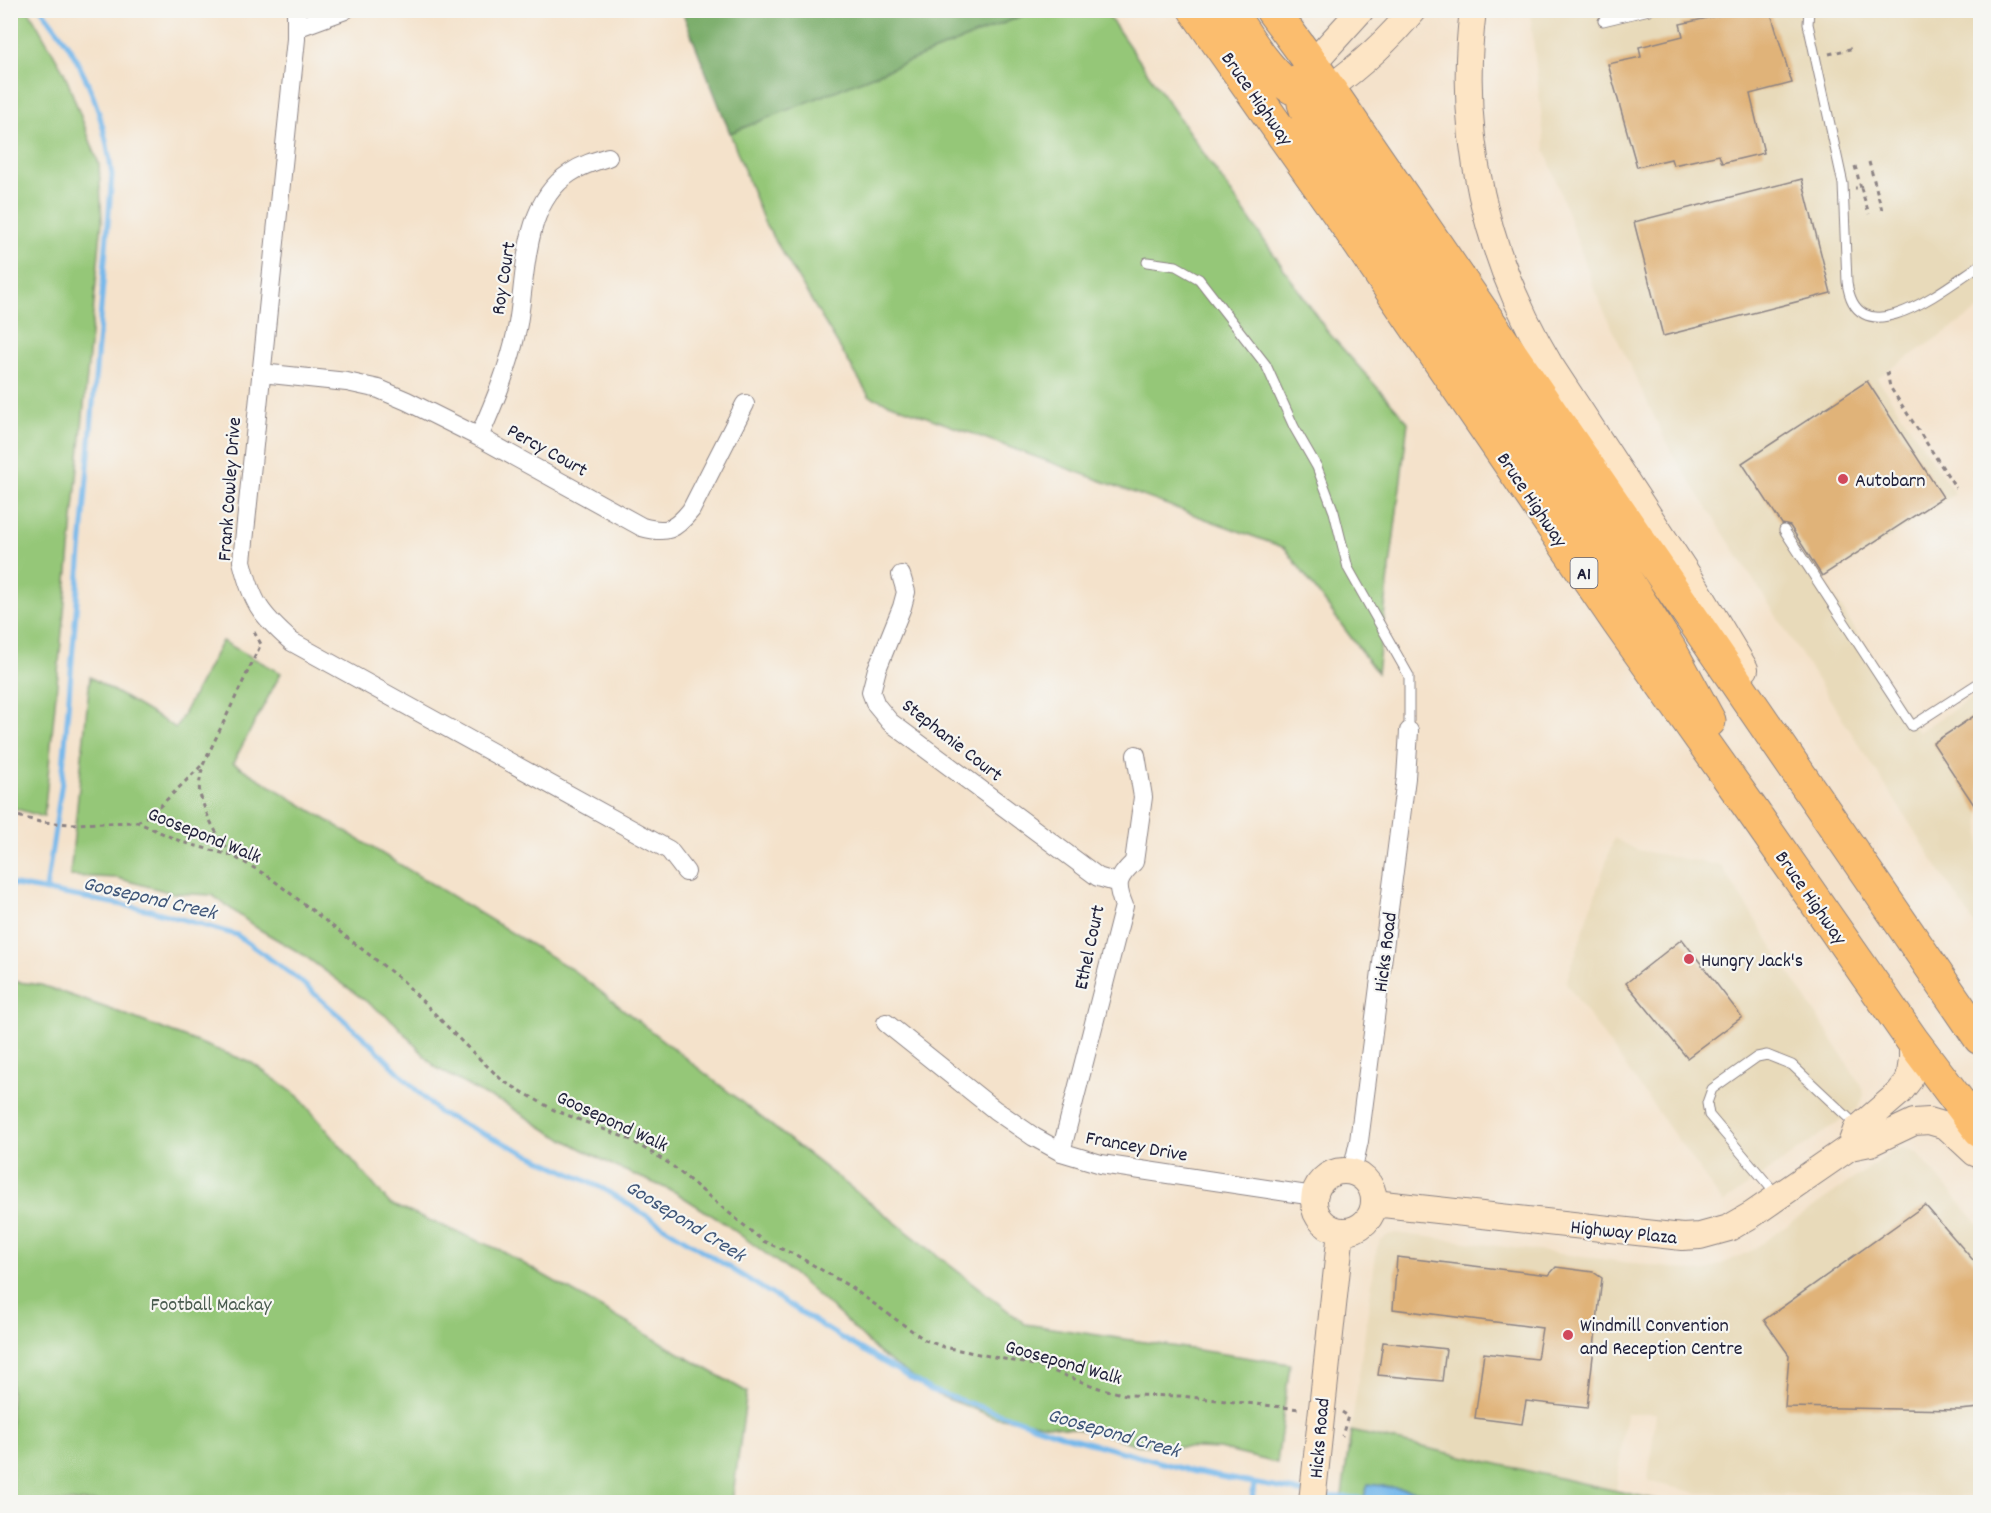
<svg xmlns="http://www.w3.org/2000/svg" width="1991" height="1513" font-family="Dekko,sans-serif">
	<rect width="100%" height="100%" fill="#f6f6f2"/>
	<filter id="ink" filterUnits="userSpaceOnUse"><feTurbulence type="fractalNoise" baseFrequency=".0167" numOctaves="2"/><feDisplacementMap in="SourceGraphic" scale="12" xChannelSelector="R" yChannelSelector="G"/><feConvolveMatrix kernelMatrix="1 2 1 2 8 2 1 2 1" color-interpolation-filters="sRGB"/></filter>
	<filter id="wash" filterUnits="userSpaceOnUse"><feTurbulence type="fractalNoise" baseFrequency=".008" numOctaves="4" result="noise"/><feDisplacementMap in="SourceGraphic" scale="24" xChannelSelector="R" yChannelSelector="G"/><feGaussianBlur stdDeviation="1.35" result="paint"/><feColorMatrix in="noise" values="0 0 0 0 0 0 0 0 0 0 0 0 0 0 0 0 0 1.4 0 .05"/><feComposite in="paint" operator="in"/></filter>
	<g filter="url(#wash)">
		<rect width="100%" height="100%" fill="#f4e2cb"/>
		<!-- built -->
		<path fill="#e8daba" d="M1530,11H1980V309L1877,378L1955,494L1824,580L1918,732L1980,693V933L1670,450L1596,294L1545,149Z
			M1614,838L1637,850L1721,866L1861,1085L1864,1094L1862,1102L1857,1109L1723,1203L1566,983Z
			M1902,1148L1910,1149L1918,1154L1980,1226V1497L1697,1493L1648,1481L1656,1413H1626L1616,1491L1351,1431L1377,1248L1381,1240L1388,1235L1396,1233L1703,1272L1751,1251L1893,1151Z"/>
		<!-- green -->
		<path fill="#95c778" stroke="#5c745a" stroke-width="1.5" d="M10,11H29L64,72L99,164L102,221L44,817L10,807Z
			M1034,11H1105L1327,331L1408,422L1377,673L1285,548L869,396L764,222L730,133Z
			M222,641L281,673L233,763L573,970L1025,1324L1290,1364L1277,1463L1219,1449L1137,1445L1097,1432L995,1417L940,1396L880,1354L841,1316L792,1273L724,1223L675,1192L616,1167L548,1131L504,1103L484,1095L435,1067L394,1022L302,954L257,928L212,895L172,893L117,878L70,876L90,677L176,728Z
			M11,981L41,985L121,1013L252,1063L298,1096L390,1204L500,1250L747,1392L732,1502H11Z
			M1351,1431L1666,1502H1341Z"/>
		<!-- forest -->
		<path fill="#78ac68" stroke="#4d6752" stroke-width="1.5" d="M682,11H1034L730,133Z"/>
		<!-- water -->
		<path fill="#75b8eb" stroke="#4c6d93" stroke-width="1.5" d="M1368,1484L1497,1502H1367L1364,1497Z"/>
		<g fill="none" stroke-linecap="round" stroke-linejoin="round">
			<!-- stream -->
			<path stroke="#75b8eb" stroke-width="5" d="M42,10C52,24 64,37 72,52C95,92 106,130 112,175L62,781L46,890
				M10,884L150,910L237,935L298,979L372,1045L439,1113L604,1189L840,1337L931,1390L1068,1437L1195,1472L1305,1493
				M1320,1496L1371,1499
				M1252,1502L1254,1484"/>
		</g>
		<g id="blocks">
			<!-- building -->
			<path fill="#e0b379" d="M1744,10H1770L1792,83L1750,94L1764,153L1722,163L1719,155L1673,165L1671,159L1637,167L1608,64L1641,57L1639,47L1683,36L1680,24Z
				M1802,179L1831,293L1663,336L1634,222Z
				M1867,381L1943,497L1822,576L1790,526L1782,524L1742,463Z
				M1980,712V814L1933,743Z
				M1682,939L1742,1017L1687,1058L1626,983Z
				M1925,1205L1980,1268V1408L1959,1410L1785,1407L1789,1355L1764,1320Z
				M1397,1257L1549,1275L1556,1267L1593,1272L1602,1278L1587,1408L1526,1401L1522,1424L1475,1418L1484,1353L1537,1359L1542,1328L1393,1309Z
				M1383,1342L1446,1349L1442,1381L1378,1375Z"/>
		</g>
	</g>
	<g filter="url(#ink)">
		<use href="#blocks" fill-opacity="0" stroke="#8b8283" stroke-width="1.5"/>
		<g fill="none" stroke-linecap="round" stroke-linejoin="round">
			<!-- lane casing -->
			<g stroke="#8b8283" stroke-width="11">
				<path id="lane" d="M1809,10L1808,24L1843,184L1847,282C1857,361 1949,285 1980,265
					M1603,21L1649,10
					M1147,262L1176,266L1199,279L1266,365L1294,427L1317,467L1334,512L1348,568L1409,676V731
					M1784,530L1912,726L1980,682
					M1776,1194L1709,1115L1707,1103L1712,1089L1757,1057L1767,1055L1792,1065L1857,1126"/>
			</g>
			<!-- street casing -->
			<g stroke="#8b8283" stroke-width="20">
				<path id="street" d="M296,10V39L242,561C252,602 260,614 292,642L669,850L686,872
					M296,28L345,10
					M261,373L347,382L379,389L407,401L479,437L642,527C667,534 675,530 691,510L745,404
					M479,437C495,401 509,367 517,329C527,278 521,205 570,173C582,165 595,161 608,157
					M901,575L906,592L902,607L877,669L871,692L876,705L890,722L1098,877L1118,883
					M886,1023L995,1110L1034,1137L1061,1152L1101,1164L1314,1196
					M1061,1152L1124,906C1115,884 1117,878 1134,862L1143,797L1136,755
					M1352,1172L1359,1141L1406,778L1409,731"/>
			</g>
			<!-- secondary casing -->
			<g stroke="#8b8283" stroke-width="28">
				<path id="secondary" d="M1473,10C1457,136 1486,257 1550,365L1697,589L1745,669
					M1312,64L1361,10
					M1328,89C1360,66 1388,41 1413,10
					M1850,1147L1856,1130L1899,1093L1909,1080L1912,1060V1040
					M1314 1201a30 30 0 1 1 60 0a30 30 0 1 1-60 0Z
					M1374,1203L1682,1237L1700,1236L1729,1228L1753,1214L1850,1147L1870,1143L1914,1122L1929,1121L1946,1126L1975,1153L1980,1155
					M1312,1502L1341,1231"/>
			</g>
			<!-- highway casing -->
			<g stroke="#8b8283" stroke-width="35">
				<path id="highway" d="M1195,10L1346,224L1618,622L1751,809L1912,1040L1980,1130
					M1229,10C1243,31 1270,77 1293,88C1302,92 1311,92 1321,91
					M1272,10L1312,64L1980,1038
					M1312,64C1301,81 1299,97 1309,116L1600,539L1669,648L1709,721"/>
			</g>
			<!-- path -->
			<path stroke="#8b8283" stroke-width="3" stroke-dasharray="4.5 4.5" stroke-linecap="butt" d="M1829,54L1854,48
				M1869,162L1882,210
				M1855,166L1861,188H1855
				M1861,188L1869,214
				M1887,372L1890,387L1956,488
				M1980,524V525
				M254,632L261,644
				M10,814L40,822L71,824L137,822L182,842L233,856L268,876L403,981L464,1044L503,1081L554,1110L629,1139L670,1164L763,1241L796,1255L849,1286L925,1340L944,1347L1039,1366L1099,1388L1126,1395L1181,1396L1300,1409
				M137,822L152,814L201,766
				M232,855C218,838 206,816 200,794C198,785 201,775 203,765L261,644
				M1342,1412L1348,1416L1342,1436"/>
			<!-- lane -->
			<use href="#lane" stroke="#fff" stroke-width="9"/>
			<!-- street -->
			<use href="#street" stroke="#fff" stroke-width="18"/>
			<!-- secondary -->
			<use href="#secondary" stroke="#fde5c5" stroke-width="26"/>
			<!-- highway -->
			<use href="#highway" stroke="#fbbd6e" stroke-width="33"/>
		</g>
	</g>
	<!-- markers -->
	<g fill="#d1495b" stroke="#f6f6f2" stroke-width="2">
		<circle cx="1843" cy="479" r="6"/>
		<circle cx="1689" cy="959" r="6"/>
		<circle cx="1568" cy="1335" r="6"/>
	</g>
	<g text-anchor="middle" stroke-width="4.5" stroke-linejoin="round" paint-order="stroke">
		<!-- shield labels -->
		<rect fill="#f6f6f2" stroke="#626272" stroke-width="1.5" x="1570.5" y="558" width="27" height="30" rx="4.5"/>
		<g font-size="18" font-weight="bold" fill="#22223b">
			<text x="1584" y="579">A1</text>
		</g>
		<!-- street labels -->
		<g font-size="20" fill="#22223b" stroke="#f6f6f2">
			<text transform="translate(1258 98) rotate(55)" y="7">Bruce Highway</text>
			<text transform="translate(502 278) rotate(-81)" y="7">Roy Court</text>
			<text transform="translate(548 449) rotate(29)" y="7">Percy Court</text>
			<text transform="translate(228 489) rotate(-86)" y="7">Frank Cowley Drive</text>
			<text transform="translate(1533 499) rotate(56)" y="7">Bruce Highway</text>
			<text transform="translate(953 739) rotate(38)" y="7">Stephanie Court</text>
			<text transform="translate(205 834) rotate(22)" y="7">Goosepond Walk</text>
			<text transform="translate(1812 897) rotate(55)" y="7">Bruce Highway</text>
			<text transform="translate(1088 947) rotate(-78)" y="7">Ethel Court</text>
			<text transform="translate(1384 952) rotate(-83)" y="7">Hicks Road</text>
			<text transform="translate(613 1120) rotate(25)" y="7">Goosepond Walk</text>
			<text transform="translate(1137 1145) rotate(10)" y="7">Francey Drive</text>
			<text transform="translate(1624 1231) rotate(6)" y="7">Highway Plaza</text>
			<text transform="translate(1064 1361) rotate(16)" y="7">Goosepond Walk</text>
			<text transform="translate(1318 1438) rotate(-85)" y="7">Hicks Road</text>
		</g>
		<!-- poi labels -->
		<g font-size="20" fill="#22223b" stroke="#f6f6f2" text-anchor="start">
			<text x="1855" y="486">Autobarn</text>
			<text x="1701" y="966">Hungry Jack's</text>
			<text x="1580" y="1331">Windmill Convention<tspan x="1580" dy="23">and Reception Centre</tspan></text>
		</g>
		<!-- park labels -->
		<g font-size="20" fill="#4a5c50" stroke="#f6f6f2">
			<text x="211" y="1310">Football Mackay</text>
		</g>
		<!-- water labels -->
		<g font-size="21" font-style="italic" fill="#3f5679" stroke="#f6f6f2">
			<text transform="translate(150 897) rotate(13)" y="7">Goosepond Creek</text>
			<text transform="translate(686 1220) rotate(32)" y="7">Goosepond Creek</text>
			<text transform="translate(1114 1432) rotate(16)" y="7">Goosepond Creek</text>
		</g>
	</g>
	<!-- margin -->
	<rect width="1991" height="1513" fill="none" stroke="#f6f6f2" stroke-width="36"/>
</svg>
